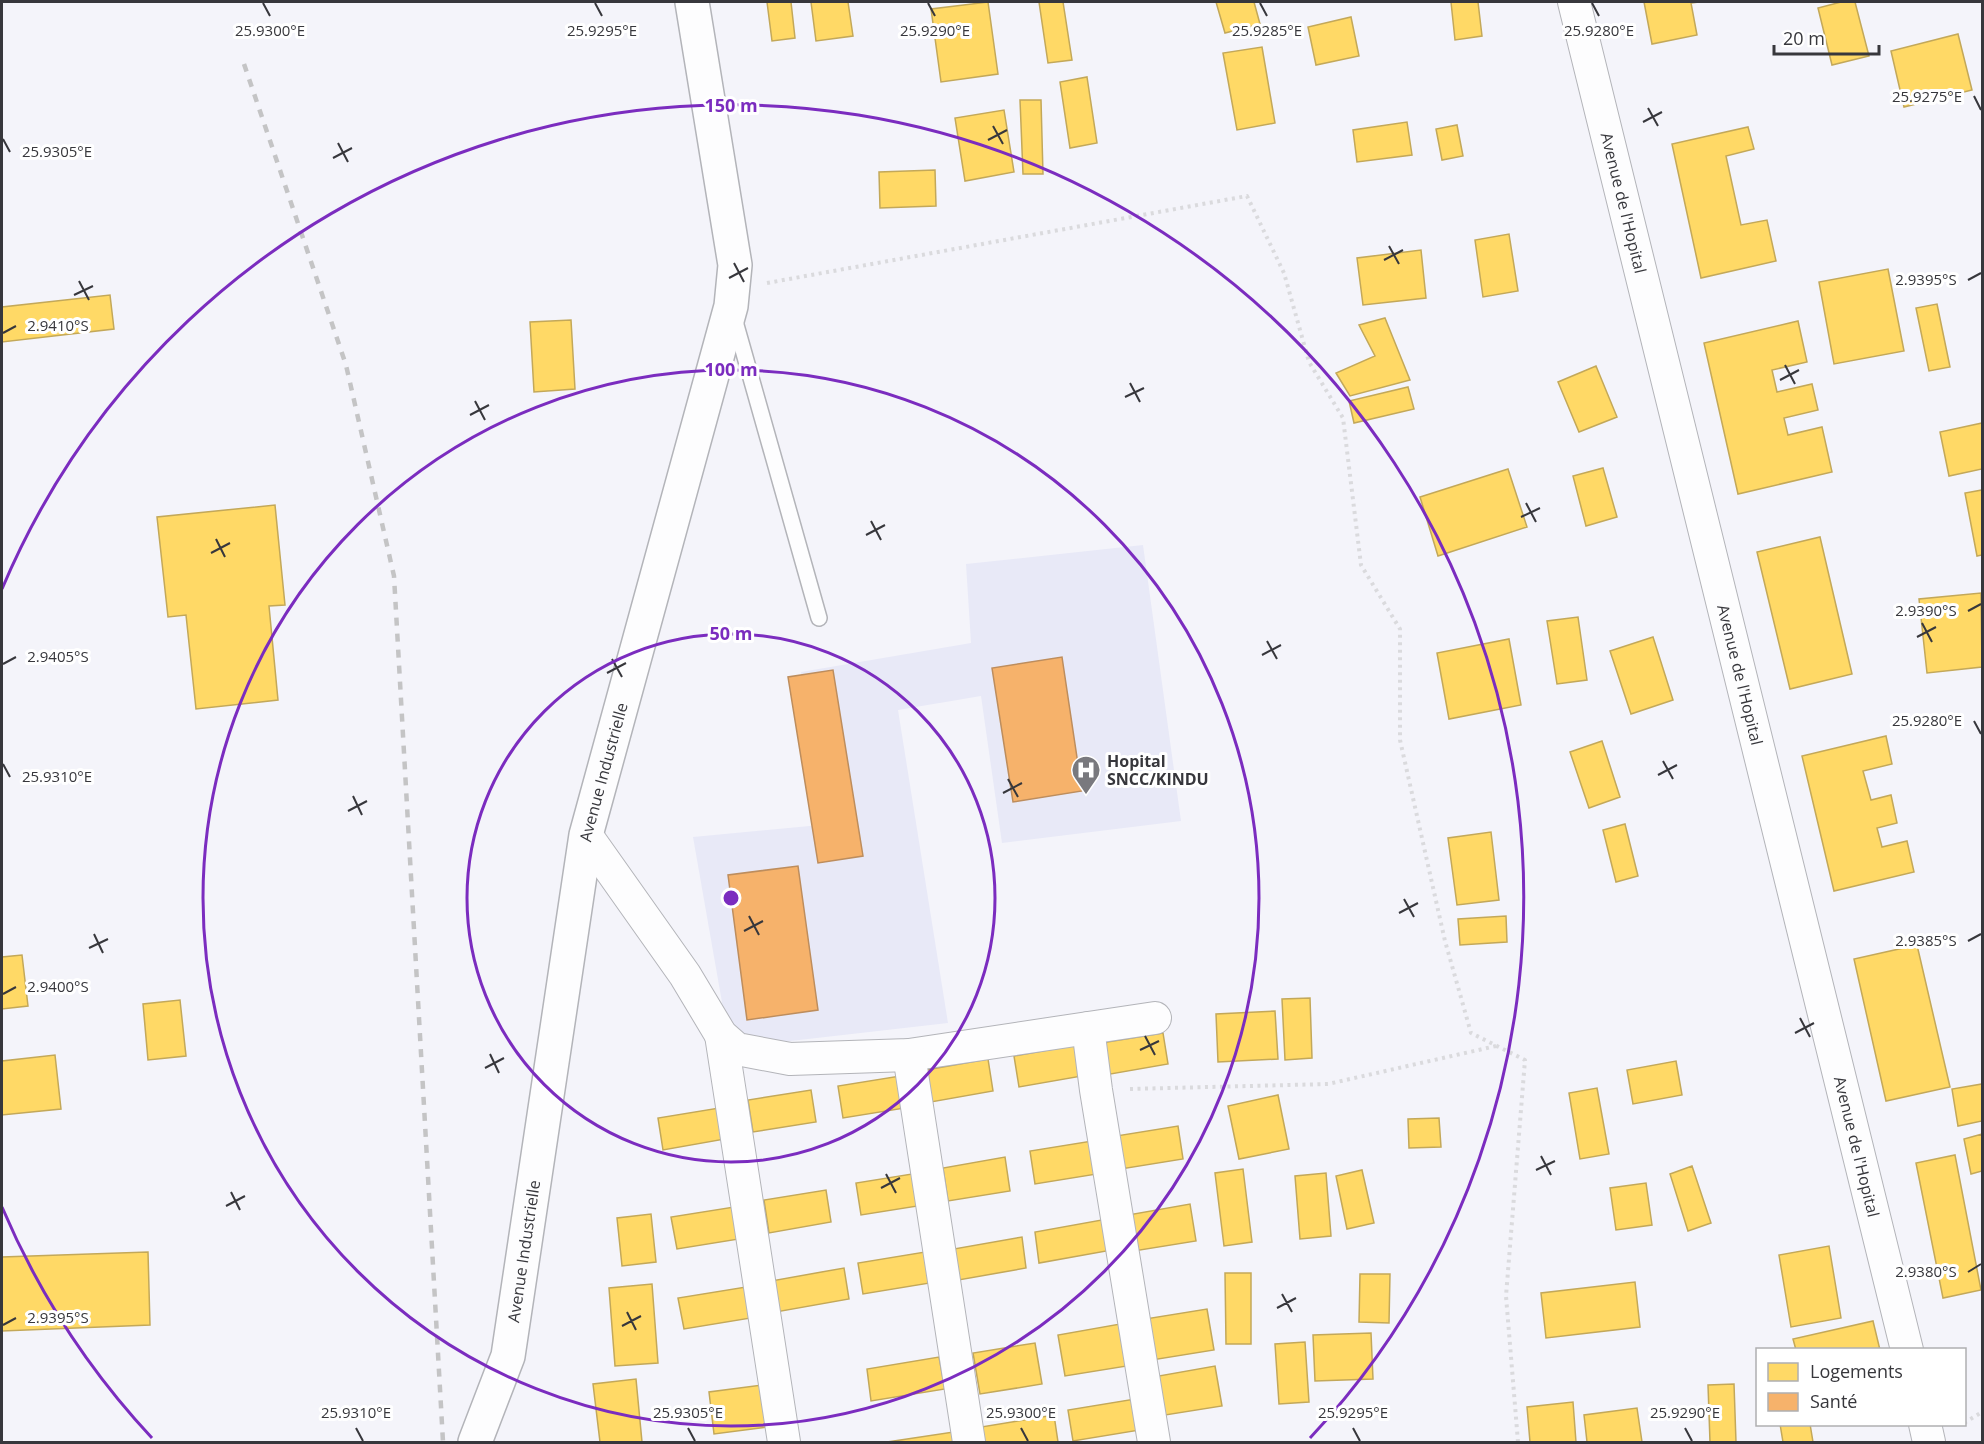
<svg xmlns="http://www.w3.org/2000/svg" width="1984" height="1444" font-family="'Open Sans',sans-serif">
	<rect width="100%" height="100%" fill="#f4f4fa"/>
	<!-- built -->
	<path fill="#e8e9f7" d="M1143,545L1181,821L1002,843L981,696L898,710L948,1023L730,1048L693,837L820,825L801,672L971,643L966,564Z"/>
	<!-- homes -->
	<path fill="#ffd966" stroke="#c3a859" stroke-width="1.5" d="M767,2H791L795,38L772,41Z
		M811,2H848L853,36L816,41Z
		M988,2L998,74L941,82L931,9Z
		M1039,2H1063L1072,60L1048,63Z
		M1216,2H1254L1260,24L1225,33Z
		M1451,2H1478L1482,36L1455,40Z
		M1644,2H1699L1691,3L1697,35L1652,44Z
		M1841,2H1855L1869,56L1832,65L1818,8Z
		M1351,17L1359,56L1316,65L1308,27Z
		M1958,34L1972,90L1904,107L1891,51Z
		M1262,47L1275,123L1237,130L1223,53Z
		M1087,77L1097,143L1070,148L1060,82Z
		M1020,100H1041L1043,174H1023Z
		M1004,110L1014,172L965,181L955,118Z
		M1407,122L1412,155L1357,162L1353,130Z
		M1457,125L1463,156L1442,160L1436,129Z
		M1748,127L1754,149L1726,156L1741,225L1767,220L1776,261L1701,278L1672,144Z
		M935,170L936,206L880,208L879,172Z
		M1509,234L1518,291L1483,297L1475,240Z
		M1421,250L1426,298L1363,305L1357,258Z
		M1888,269L1904,351L1834,364L1819,282Z
		M110,295L114,329L2,342V307Z
		M1937,304L1950,367L1929,371L1916,308Z
		M1385,318L1410,380L1350,396L1336,373L1375,356L1359,325Z
		M571,320L575,389L534,392L530,322Z
		M1798,321L1807,362L1772,370L1777,392L1812,384L1818,410L1784,418L1788,435L1822,427L1832,472L1738,494L1704,343Z
		M1596,366L1617,417L1579,432L1558,382Z
		M1408,387L1414,409L1354,423L1349,401Z
		M1982,423V469L1949,476L1940,432Z
		M1603,468L1617,517L1586,526L1573,476Z
		M1508,469L1527,527L1438,556L1420,497Z
		M1982,490V555L1977,556L1965,493Z
		M275,505L285,605L269,606L278,700L196,709L186,615L168,617L157,517Z
		M1820,537L1852,674L1790,689L1757,552Z
		M1981,593L1982,667L1927,673L1919,599Z
		M1578,617L1587,680L1557,684L1547,621Z
		M1653,637L1673,700L1631,714L1610,651Z
		M1509,639L1521,705L1449,719L1437,653Z
		M1886,736L1892,764L1863,771L1871,800L1891,795L1897,823L1877,828L1882,847L1907,841L1914,872L1834,891L1802,756Z
		M1602,741L1620,797L1589,808L1570,752Z
		M1625,824L1638,876L1616,882L1603,830Z
		M1491,832L1499,900L1457,905L1448,838Z
		M1506,916L1507,942L1460,945L1458,919Z
		M1917,945L1950,1087L1886,1101L1854,959Z
		M22,955L28,1006L2,1009V957Z
		M1310,998L1312,1058L1285,1060L1282,999Z
		M180,1000L186,1056L148,1060L143,1004Z
		M1275,1011L1278,1059L1218,1062L1216,1014Z
		M1163,1033L1168,1064L1105,1075L1101,1043Z
		M1076,1045L1082,1076L1019,1087L1014,1056Z
		M55,1055L61,1109L2,1115V1061Z
		M988,1059L993,1091L931,1102L926,1070Z
		M1676,1061L1682,1095L1633,1104L1627,1070Z
		M900,1076L905,1108L843,1118L838,1086Z
		M1982,1084V1121L1958,1126L1952,1089Z
		M1597,1088L1609,1154L1580,1159L1569,1093Z
		M811,1090L816,1122L753,1132L748,1100Z
		M1278,1095L1289,1149L1239,1159L1228,1106Z
		M719,1108L725,1139L663,1150L658,1118Z
		M1439,1118L1441,1147L1409,1148L1408,1119Z
		M1178,1126L1183,1159L1121,1169L1116,1136Z
		M1982,1134V1171L1971,1174L1964,1139Z
		M1092,1141L1097,1174L1035,1184L1030,1151Z
		M1955,1155L1981,1290L1943,1298L1916,1163Z
		M1005,1157L1010,1191L948,1201L943,1168Z
		M1692,1166L1711,1223L1688,1231L1670,1174Z
		M1243,1169L1252,1242L1224,1246L1215,1173Z
		M1362,1170L1374,1223L1347,1229L1336,1176Z
		M918,1173L924,1205L861,1215L856,1183Z
		M1326,1173L1331,1236L1300,1239L1295,1176Z
		M1646,1183L1652,1225L1616,1230L1610,1188Z
		M826,1190L831,1222L769,1233L764,1200Z
		M1190,1204L1196,1241L1134,1251L1128,1215Z
		M734,1207L739,1239L677,1249L671,1217Z
		M651,1214L656,1262L622,1266L617,1218Z
		M1107,1219L1112,1250L1039,1263L1035,1232Z
		M1022,1237L1026,1268L953,1281L948,1250Z
		M1829,1246L1841,1318L1791,1327L1779,1255Z
		M931,1251L936,1282L863,1294L858,1263Z
		M148,1252L150,1325L2,1331V1257Z
		M844,1268L849,1299L776,1312L771,1281Z
		M1225,1273H1251V1344H1226Z
		M1360,1274H1390L1389,1323L1359,1322Z
		M1635,1282L1640,1327L1546,1338L1541,1293Z
		M652,1284L658,1363L615,1366L609,1288Z
		M752,1286L757,1317L684,1329L678,1298Z
		M1207,1309L1214,1350L1152,1360L1145,1319Z
		M1873,1321L1880,1350H1796L1793,1339Z
		M1120,1324L1127,1366L1065,1376L1058,1335Z
		M1371,1333L1373,1379L1315,1381L1313,1335Z
		M1305,1342L1309,1402L1279,1404L1275,1344Z
		M1035,1343L1042,1384L980,1394L973,1353Z
		M939,1357L945,1389L871,1401L867,1369Z
		M1215,1366L1222,1406L1159,1416L1153,1377Z
		M636,1379L642,1442H600L593,1384Z
		M1734,1384L1736,1442H1710L1708,1385Z
		M762,1385L767,1427L714,1434L709,1392Z
		M1141,1398L1146,1429L1073,1441L1068,1410Z
		M1573,1402L1576,1442H1530L1527,1407Z
		M1637,1408L1642,1442H1587L1584,1415Z
		M1054,1415L1058,1442H984L981,1427Z
		M1780,1424H1810L1813,1442H1783Z
		M960,1431L962,1442H887Z"/>
	<!-- health -->
	<path fill="#f6b26b" stroke="#bd8d5d" stroke-width="1.5" d="M1062,657L1082,791L1013,802L992,668Z
		M833,670L863,856L818,863L788,677Z
		M798,866L818,1010L747,1020L728,875Z"/>
	<g fill="none" stroke-linecap="round" stroke-linejoin="round">
		<!-- service casing -->
		<g stroke="#b3b4b9" stroke-width="18">
			<path id="service" d="M734,318L819,618"/>
		</g>
		<!-- minor casing -->
		<g stroke="#b3b4b9" stroke-width="34">
			<g id="minor">
				<path id="s1" d="M1574,2L1907,1350"/>
				<path d="M586,835L685,975L721,1035L737,1049L790,1059L909,1055L1155,1018"/>
				<path d="M1088,1028L1096,1090L1154,1442"/>
				<path d="M721,1035L784,1442"/>
				<path d="M909,1055L969,1442"/>
				<path d="M1925,1424L1929,1442"/>
			</g>
		</g>
		<!-- tertiary casing -->
		<g stroke="#b3b4b9" stroke-width="36">
			<g id="tertiary">
				<path id="s2" d="M475,1442L508,1356L586,835L731,306L735,265L692,2"/>
			</g>
		</g>
		<!-- path -->
		<path stroke="#dadadd" stroke-width="4" stroke-dasharray="3 4.5" stroke-linecap="butt" d="M767,283L1247,196L1284,273L1309,362L1343,418L1361,565L1400,629V740L1445,941L1471,1033L1525,1060L1506,1296L1518,1442
			M1130,1089L1328,1084L1496,1046
			M1964,1423L1982,1412"/>
		<!-- service -->
		<use href="#service" stroke="#fdfdfe" stroke-width="15"/>
		<!-- minor -->
		<use href="#minor" stroke="#fdfdfe" stroke-width="32"/>
		<!-- tertiary -->
		<use href="#tertiary" stroke="#fdfdfe" stroke-width="33"/>
		<!-- rail -->
		<path stroke="#c4c4c5" stroke-width="4.5" stroke-dasharray="8 8" stroke-linecap="butt" d="M244,64L346,365L394,576L443,1442"/>
	</g>
	<!-- ticks -->
	<path fill="none" stroke="#37373c" stroke-width="2" d="M263,3L270,16M595,3L602,16M928,3L935,16M1260,3L1267,16M1592,3L1599,16M1974,96L1981,110M1648,108L1658,126M1643,122L1662,112M993,126L1003,144M3,139L10,152M988,140L1007,130M338,143L348,162M333,158L352,148M1389,246L1399,264M1384,260L1403,250M734,263L744,282M729,278L748,268M1968,280L1981,273M79,281L89,300M74,295L93,286M3,333L16,326M1785,365L1795,384M1780,380L1799,370M1130,383L1140,402M1125,397L1144,388M475,401L485,420M470,415L489,405M1526,503L1536,522M1521,517L1540,508M871,521L881,540M866,535L885,525M216,539L225,557M211,553L230,543M1968,611L1981,604M1922,623L1932,642M1917,637L1936,627M1267,641L1277,659M1262,655L1281,645M612,659L622,677M3,664L16,657M607,673L626,663M1974,721L1981,734M1663,761L1673,779M3,764L10,777M1658,775L1677,765M1008,779L1018,797M1003,793L1022,783M353,796L362,815M348,811L367,801M1404,899L1414,917M1399,913L1418,903M749,916L759,935M744,931L763,921M94,934L103,953M1968,941L1981,934M89,948L108,939M3,994L16,987M1800,1018L1810,1037M1795,1033L1814,1023M1145,1036L1155,1055M1140,1050L1159,1041M490,1054L499,1073M485,1068L504,1058M1541,1156L1551,1175M1536,1170L1555,1161M886,1174L896,1193M881,1188L900,1178M231,1192L240,1210M226,1206L245,1196M1968,1272L1981,1264M1282,1294L1292,1312M1277,1308L1296,1298M627,1312L636,1330M3,1325L16,1318M622,1326L641,1316M356,1428L363,1441M688,1428L695,1441M1021,1428L1028,1441M1353,1428L1360,1441M1685,1428L1692,1441"/>
	<!-- distance rings -->
	<g fill="none" stroke="#7b2cbf" stroke-width="3">
		<circle cx="731" cy="898" r="264"/>
		<circle cx="731" cy="898" r="528"/>
		<path d="M152 1438A792 792 0 0 1 2 1207M2 589A792 792 0 1 1 1310 1438"/>
	</g>
	<!-- icons -->
	<defs>
		<g id="hospital-pin" transform="scale(1.5)"><path d="M0 17L-7.5 6A9.5 9.5 0 1 1 7.5 6Z" fill="#79797e" stroke="#fff"/><path d="M-5-5h3v3.5h4V-5h3V5h-3V1.5h-4V5h-3Z" fill="#fff"/></g>
	</defs>
	<g fill-rule="evenodd">
		<use href="#hospital-pin" x="1086" y="770"/>
	</g>
	<g text-anchor="middle" stroke-width="6" stroke-linejoin="round" paint-order="stroke">
		<!-- street labels -->
		<g font-size="16" fill="#37373c" stroke="#fff">
			<text dy="6" stroke="none"><textPath href="#s1" startOffset="207">Avenue de l'Hopital</textPath></text>
			<text dy="6" stroke="none"><textPath href="#s1" startOffset="693">Avenue de l'Hopital</textPath></text>
			<text dy="6" stroke="none"><textPath href="#s2" startOffset="684">Avenue Industrielle</textPath></text>
			<text dy="6" stroke="none"><textPath href="#s1" startOffset="1179">Avenue de l'Hopital</textPath></text>
			<text dy="6" stroke="none"><textPath href="#s2" startOffset="198">Avenue Industrielle</textPath></text>
		</g>
		<!-- poi labels -->
		<g font-size="16" font-weight="bold" fill="#37373c" stroke="#fff" text-anchor="start">
			<text x="1107" y="767">Hopital<tspan x="1107" dy="18">SNCC/KINDU</tspan></text>
		</g>
	</g>
	<g font-size="15" text-anchor="middle" fill="#37373c" stroke="#fff" stroke-width="6" stroke-linejoin="round" paint-order="stroke">
		<text x="270" y="36">25.9300°E</text>
		<text x="935" y="36">25.9290°E</text>
		<text x="1267" y="36">25.9285°E</text>
		<text x="1599" y="36">25.9280°E</text>
		<text x="602" y="36">25.9295°E</text>
		<text x="1927" y="102">25.9275°E</text>
		<text x="57" y="157">25.9305°E</text>
		<text x="1926" y="285">2.9395°S</text>
		<text x="58" y="331">2.9410°S</text>
		<text x="1926" y="616">2.9390°S</text>
		<text x="58" y="662">2.9405°S</text>
		<text x="1927" y="726">25.9280°E</text>
		<text x="57" y="782">25.9310°E</text>
		<text x="1926" y="946">2.9385°S</text>
		<text x="58" y="992">2.9400°S</text>
		<text x="1926" y="1277">2.9380°S</text>
		<text x="58" y="1323">2.9395°S</text>
		<text x="356" y="1418">25.9310°E</text>
		<text x="688" y="1418">25.9305°E</text>
		<text x="1021" y="1418">25.9300°E</text>
		<text x="1353" y="1418">25.9295°E</text>
		<text x="1685" y="1418">25.9290°E</text>
	</g>
	<circle cx="731" cy="898" r="9" fill="#7b2cbf" stroke="#fff" stroke-width="3"/>
	<g font-size="18" text-anchor="middle" font-weight="bold" fill="#7b2cbf" stroke="#fff" stroke-width="6" stroke-linejoin="round" paint-order="stroke">
		<text x="731" y="112">150 m</text>
		<text x="731" y="376">100 m</text>
		<text x="731" y="640">50 m</text>
	</g>
	<!-- border -->
	<rect width="1984" height="1444" fill="none" stroke="#37373c" stroke-width="6"/>
	<!-- legend -->
	<rect x="1756" y="1348" width="210" height="78" fill="#ffffff" stroke="#afafb1" stroke-width="1.5"/>
	<rect x="1768" y="1363" width="30" height="18" fill="#ffd966" stroke="#afafb1" stroke-width="1.5"/>
	<text x="1810" y="1378" font-size="18" fill="#37373c">Logements</text>
	<rect x="1768" y="1393" width="30" height="18" fill="#f6b26b" stroke="#afafb1" stroke-width="1.5"/>
	<text x="1810" y="1408" font-size="18" fill="#37373c">Santé</text>
	<!-- scale -->
	<path d="M1774 45v9h105v-9" fill="none" stroke="#37373c" stroke-width="3"/>
	<text x="1783" y="45" font-size="18" fill="#37373c" stroke="#ffffff" stroke-width="4.5" paint-order="stroke">20 m</text>
</svg>
